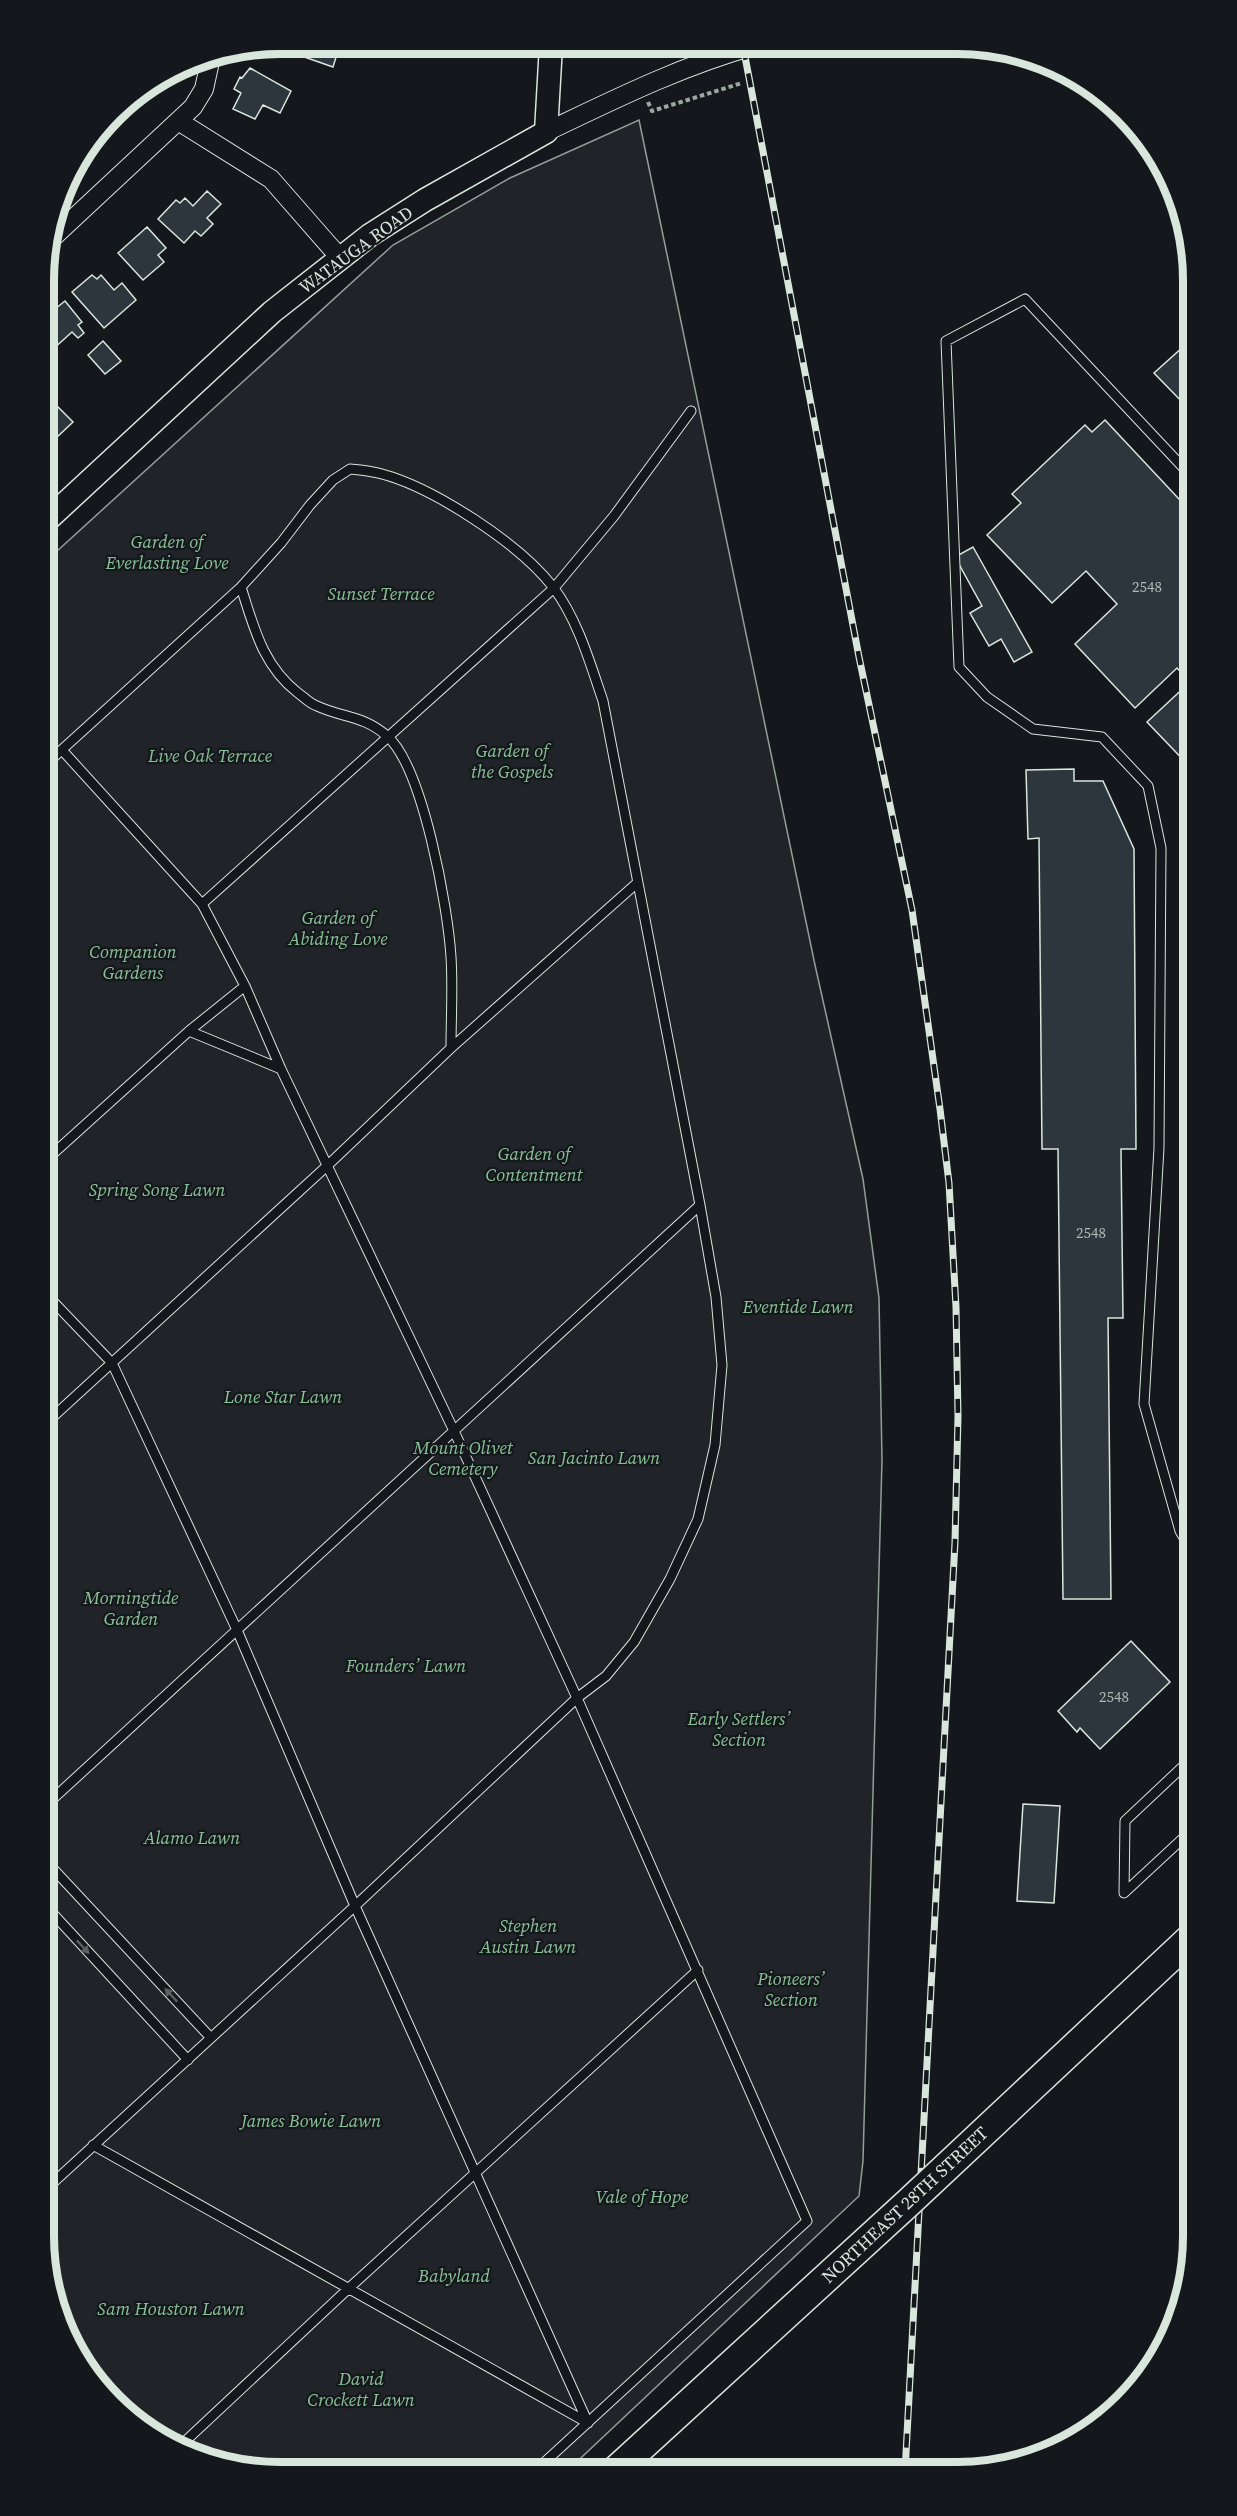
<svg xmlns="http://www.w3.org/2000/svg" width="1237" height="2516" font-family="'Source Serif 4',serif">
	<rect width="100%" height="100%" fill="#14181c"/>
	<!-- green -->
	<path fill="#202428" stroke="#939e99" stroke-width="1.5" d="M639,120L815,965L863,1179L879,1298L882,1460L863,2161L859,2196L567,2471L249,2470L189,2454L124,2414L84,2368L56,2312L44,2236L45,562L393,245L510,178Z"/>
	<!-- building -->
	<path fill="#2c363c" stroke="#d8e6dc" stroke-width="1.5" d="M280,44H340L333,67L270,45Z
		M250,68L291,91L280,113L263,105L255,119L233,109L241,93L234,89L240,77L242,78Z
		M207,191L221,204L207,218L213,224L201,236L195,231L184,243L158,219L176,200L180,203L185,198L193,206Z
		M147,227L166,248L158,255L164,262L143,280L118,253Z
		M92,275L97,279L101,275L114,290L122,283L136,300L104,328L72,292Z
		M65,301L82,322L78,325L84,333L78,338L72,332L52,350L45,342V317Z
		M1193,338V401L1187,407L1154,373Z
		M103,341L121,361L105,374L88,355Z
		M46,363L57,375L45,386V364Z
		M56,405L73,422L56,438L45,428V415Z
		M1105,420L1193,514V770L1147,722L1190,682L1177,668L1135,708L1075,644L1117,604L1086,571L1052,603L987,535L1021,503L1012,494L1085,425L1092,432Z
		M973,547L1032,652L1014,662L1001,639L989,646L970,613L982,606L955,557Z
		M1074,769V781H1103L1134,849L1136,1149H1121L1123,1318H1108L1111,1599H1063L1058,1149H1042L1039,838L1028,839L1026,770Z
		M1131,1641L1170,1682L1100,1749L1080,1728L1077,1732L1058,1711Z
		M1023,1804L1060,1806L1054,1903L1017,1901Z"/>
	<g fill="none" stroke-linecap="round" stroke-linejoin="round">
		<!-- service casing -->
		<g stroke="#d8e6dc" stroke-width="11">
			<path id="service" d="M241,587C254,628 263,666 298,693C304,697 310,704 317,706C343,718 363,715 387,736C423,767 448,908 451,957C453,987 451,1018 451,1048
				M62,750L202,904L245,986L281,1069L454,1431L577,1698L807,2221L535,2471
				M202,904L554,588L614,516L691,411
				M189,1031L281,1069
				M45,1161L189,1031L245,986
				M44,1292L112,1363L237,1630L355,1906L588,2423
				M44,1425L328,1165L451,1048L637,883
				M1193,1553L1180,1531L1144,1404L1159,1148L1161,848L1148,786L1102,737L1033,729L987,697L959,667L946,341L1025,299L1193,478
				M44,1807L700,1205
				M1193,1829L1124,1893L1125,1821L1193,1757
				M44,1859L211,2038
				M44,1904L188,2060
				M93,2145L588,2423
				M44,2191L355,1906L577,1698L606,1676L634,1642L670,1579L698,1519L715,1445L722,1365L716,1297L700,1205L603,701C590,663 578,620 553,587C520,544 434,488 382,474C372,471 361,470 350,469L333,480L310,505L281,543L241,587L45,765
				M178,2448L348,2289L698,1970"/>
		</g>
		<!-- minor casing -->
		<g stroke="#d8e6dc" stroke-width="20">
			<path id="minor" d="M180,122L271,179L341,259
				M546,132C613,100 681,66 753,46
				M47,243L193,107L204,89L211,57"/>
		</g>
		<!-- tertiary casing -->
		<g stroke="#d8e6dc" stroke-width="25">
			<path id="tertiary" d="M45,522L272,312L370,235L425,200L546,132L551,45"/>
		</g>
		<!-- path -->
		<path stroke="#9da8a2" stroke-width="4" stroke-dasharray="4.5 3" stroke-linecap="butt" d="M648,102L652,111L742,83"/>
		<!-- service -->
		<use href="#service" stroke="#14181c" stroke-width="9"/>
		<!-- minor -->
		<use href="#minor" stroke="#14181c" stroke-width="18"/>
		<!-- tertiary -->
		<use href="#tertiary" stroke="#14181c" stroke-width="22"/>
		<!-- rail casing -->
		<g stroke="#d8e6dc" stroke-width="7">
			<path id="rail" d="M743,46L859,657L912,910L940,1109L949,1183L956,1307L958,1416L955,1542L905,2472"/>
		</g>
		<!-- rail -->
		<use href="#rail" stroke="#14181c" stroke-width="4.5" stroke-dasharray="14" stroke-linecap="butt"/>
		<!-- primary-bridge casing -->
		<g stroke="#d8e6dc" stroke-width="31" stroke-linecap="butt">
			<path id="primary-bridge" d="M615,2471L908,2203L1193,1936"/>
		</g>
		<!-- primary-bridge -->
		<use href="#primary-bridge" stroke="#14181c" stroke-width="28"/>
	</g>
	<!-- one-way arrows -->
	<defs><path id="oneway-solid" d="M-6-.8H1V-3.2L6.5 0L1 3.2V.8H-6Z" transform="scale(1.5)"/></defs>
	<g fill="#59605f">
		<use href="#oneway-solid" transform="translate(83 1947) rotate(47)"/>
		<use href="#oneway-solid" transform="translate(171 1995) rotate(-133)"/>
	</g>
	<g text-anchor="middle" stroke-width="4.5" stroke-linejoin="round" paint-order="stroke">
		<!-- number labels -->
		<g font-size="15" fill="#adbab4">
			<text x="1147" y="592">2548</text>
			<text x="1091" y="1238">2548</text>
			<text x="1114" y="1702">2548</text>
		</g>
		<!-- street labels -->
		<g font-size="18" fill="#d8e6dc" stroke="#14181c">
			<text transform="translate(356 250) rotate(-36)" y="6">WATAUGA ROAD</text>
			<text transform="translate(905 2205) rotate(-43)" y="6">NORTHEAST 28TH STREET</text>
		</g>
		<!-- park labels -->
		<g font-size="18" font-style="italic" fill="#8ac095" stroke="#14181c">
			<text x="167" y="548">Garden of<tspan x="167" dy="21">Everlasting Love</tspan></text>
			<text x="381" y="600">Sunset Terrace</text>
			<text x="512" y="757">Garden of<tspan x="512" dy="21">the Gospels</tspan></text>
			<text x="210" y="762">Live Oak Terrace</text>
			<text x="338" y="924">Garden of<tspan x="338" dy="21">Abiding Love</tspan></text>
			<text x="133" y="958">Companion<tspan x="133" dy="21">Gardens</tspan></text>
			<text x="534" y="1160">Garden of<tspan x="534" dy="21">Contentment</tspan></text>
			<text x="157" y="1196">Spring Song Lawn</text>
			<text x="798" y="1313">Eventide Lawn</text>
			<text x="283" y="1403">Lone Star Lawn</text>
			<text x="463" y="1454">Mount Olivet<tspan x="463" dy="21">Cemetery</tspan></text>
			<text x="594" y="1464">San Jacinto Lawn</text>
			<text x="131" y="1604">Morningtide<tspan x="131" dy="21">Garden</tspan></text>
			<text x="406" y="1672">Founders’ Lawn</text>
			<text x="739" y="1725">Early Settlers’<tspan x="739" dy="21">Section</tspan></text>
			<text x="192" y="1844">Alamo Lawn</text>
			<text x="528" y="1932">Stephen<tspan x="528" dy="21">Austin Lawn</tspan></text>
			<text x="791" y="1985">Pioneers’<tspan x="791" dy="21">Section</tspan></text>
			<text x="311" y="2127">James Bowie Lawn</text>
			<text x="642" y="2203">Vale of Hope</text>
			<text x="454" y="2282">Babyland</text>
			<text x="171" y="2315">Sam Houston Lawn</text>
			<text x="361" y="2385">David<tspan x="361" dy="21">Crockett Lawn</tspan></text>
		</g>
	</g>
	<!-- crop -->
	<path d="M0 0H1237V2516H0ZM280 54H957A226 226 0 0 1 1183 280V2236A226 226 0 0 1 957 2462H280A226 226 0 0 1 54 2236V280A226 226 0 0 1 280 54Z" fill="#14181c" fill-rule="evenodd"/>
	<path fill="none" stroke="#d8e6dc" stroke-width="8" d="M280 54H957A226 226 0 0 1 1183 280V2236A226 226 0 0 1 957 2462H280A226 226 0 0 1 54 2236V280A226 226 0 0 1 280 54Z"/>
</svg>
